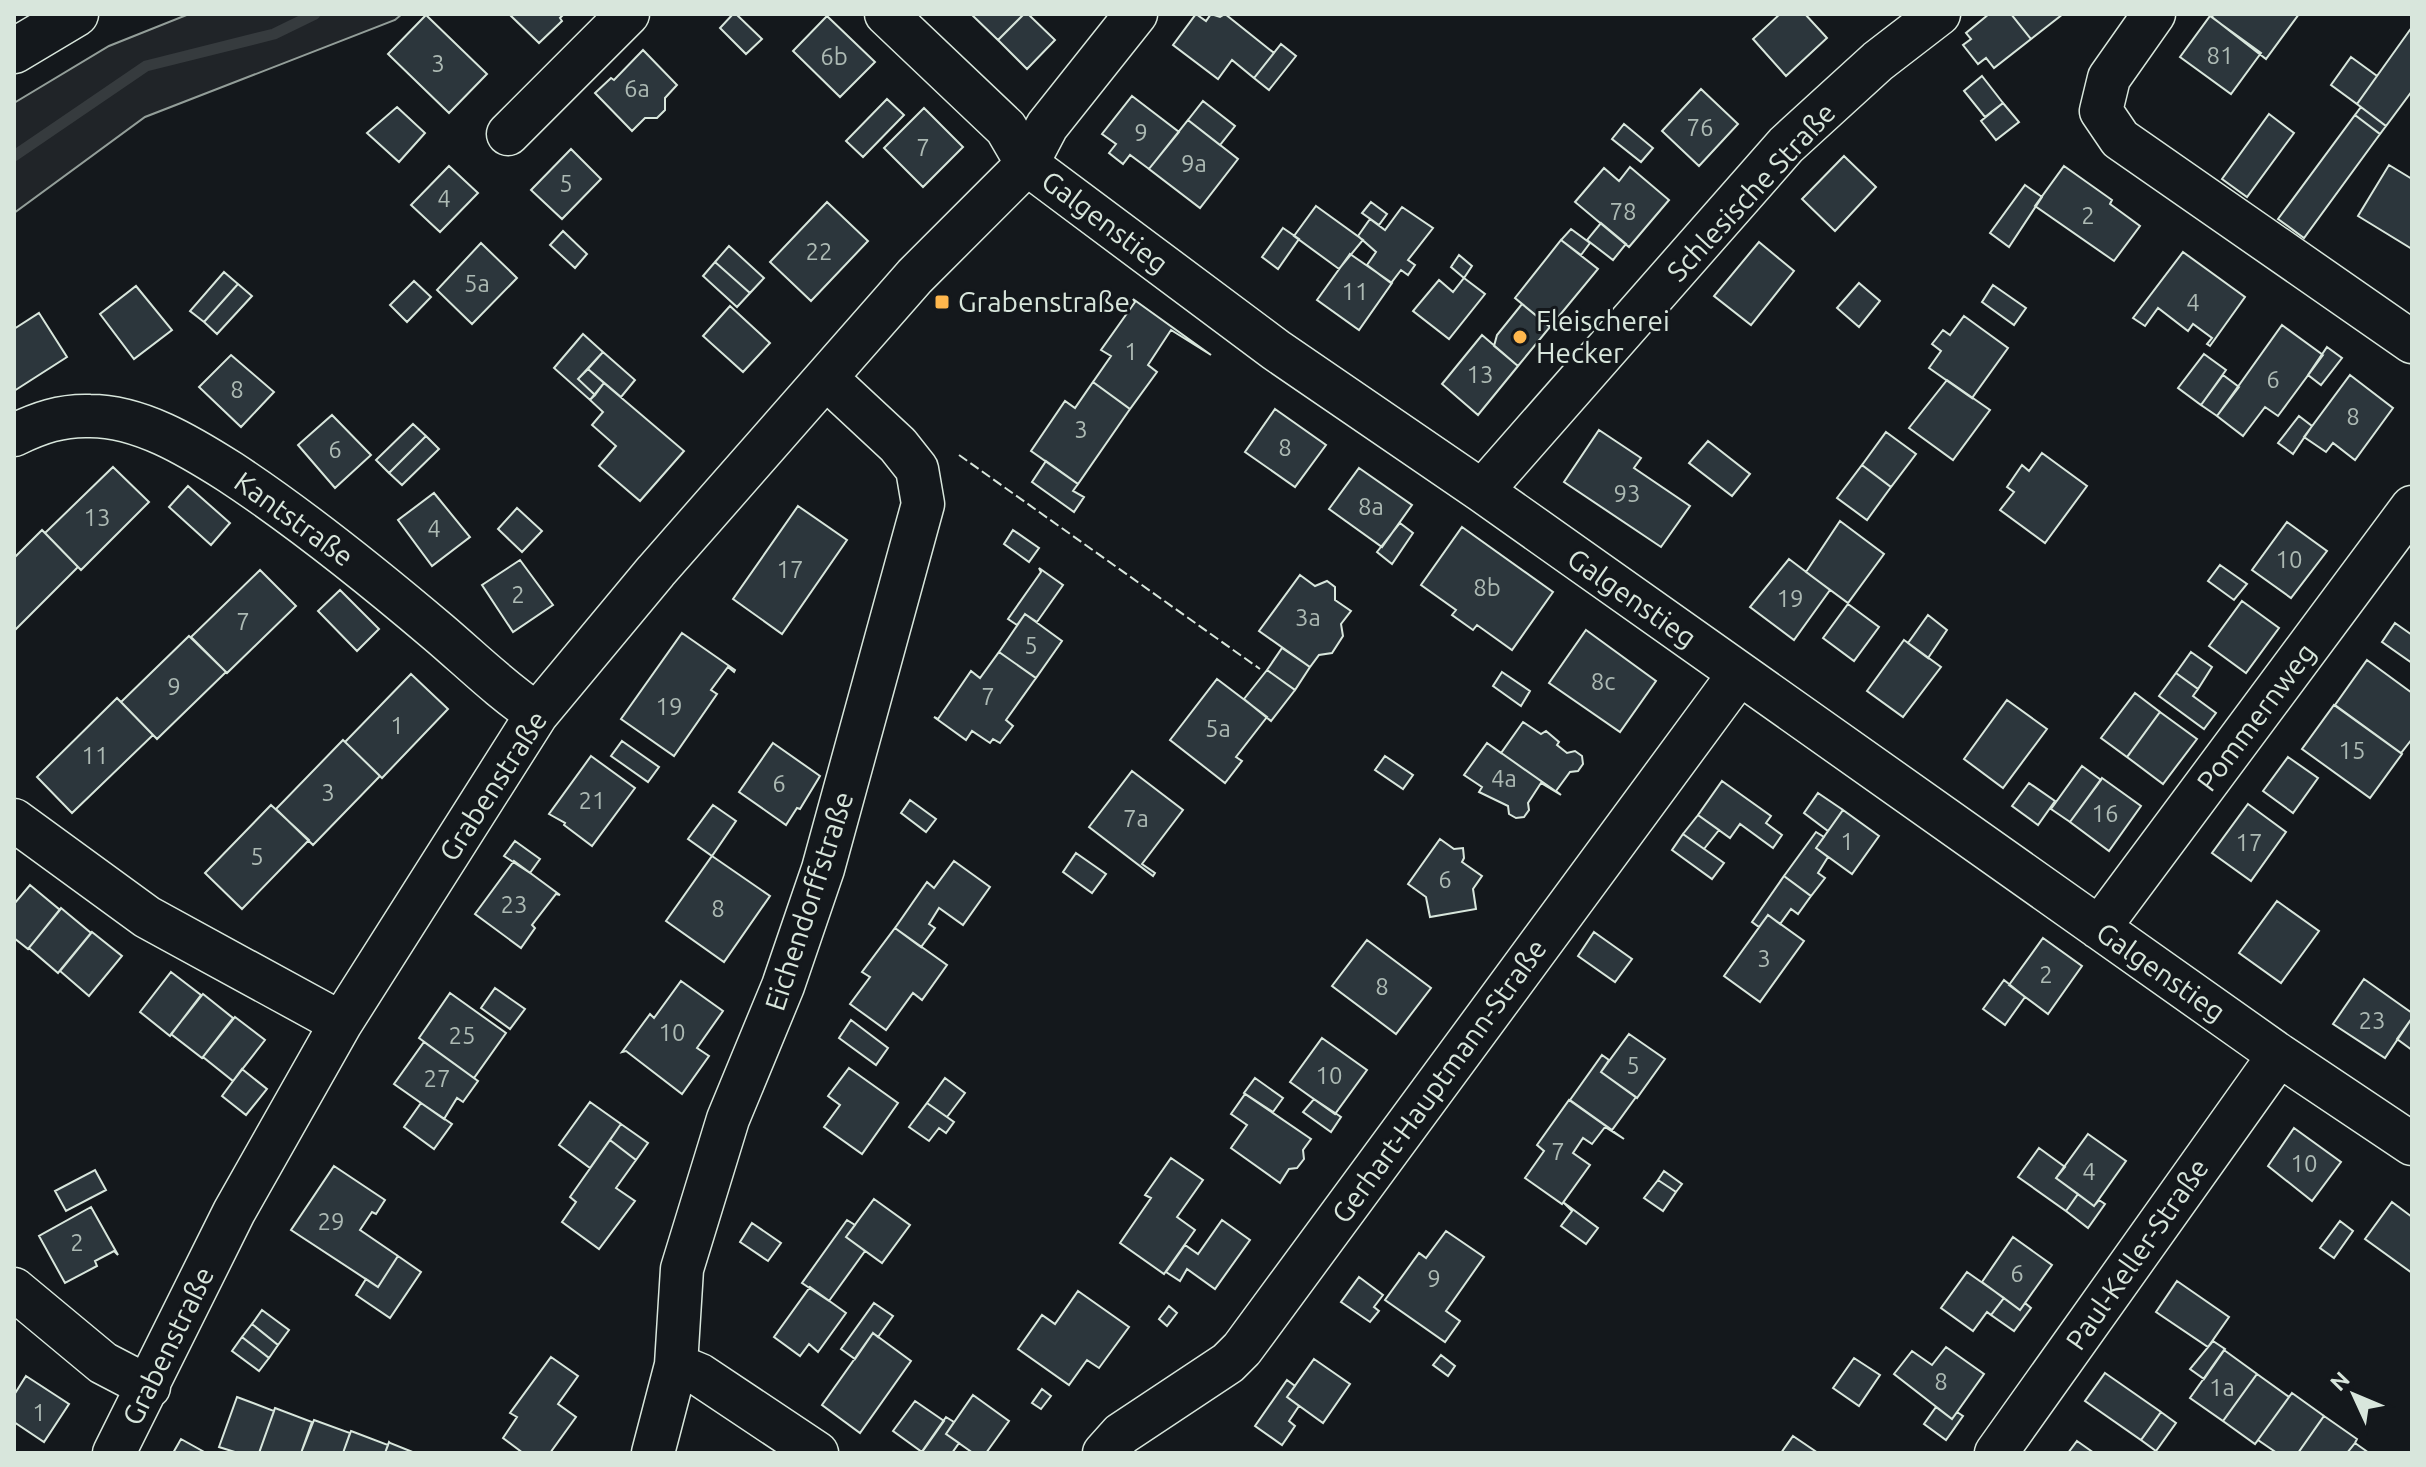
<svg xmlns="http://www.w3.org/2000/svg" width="2426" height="1467" font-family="Ubuntu,sans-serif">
	<rect width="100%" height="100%" fill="#14181c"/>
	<!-- green -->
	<path fill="#202428" stroke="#939e99" stroke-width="2" d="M189,14H402L395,20L145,117L14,213V103L109,46Z"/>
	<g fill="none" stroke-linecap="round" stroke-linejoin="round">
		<!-- stream -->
		<path stroke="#363b3e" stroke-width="11" d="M14,156L146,66L274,34L315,14"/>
	</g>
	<!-- building -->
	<path fill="#2c363c" stroke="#d8e6dc" stroke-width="2" d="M509,14H564L560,18L562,21L539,43Z
		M733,14H736L762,39L746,54L720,28Z
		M971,14H1024L998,40Z
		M1024,14H1028L1055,40L1027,69L998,40Z
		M1196,14L1206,21L1211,14L1220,17L1225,14L1274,53L1254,78L1232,60L1218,79L1173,45Z
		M1780,14H1805L1827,38L1786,76L1753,39Z
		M1989,14H2011L2031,39L1994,68L1986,58L1978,64L1963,45L1971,39L1966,33Z
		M2011,14H2063L2031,39Z
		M2214,14H2299L2266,59L2212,17Z
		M426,15L487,74L449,113L388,54Z
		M827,16L875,62L840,97L793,51Z
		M2210,16L2261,53L2231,94L2180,57Z
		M2412,27V91L2386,126L2357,104Z
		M1281,44L1296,56L1269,90L1254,78Z
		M643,50L677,85L665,98V110L657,118H645L632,131L595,93L611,78L614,80Z
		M2351,57L2377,76L2357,104L2331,85Z
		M1982,76L2003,103L1985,117L1964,91Z
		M1701,89L1738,124L1699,166L1662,131Z
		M1132,96L1179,132L1149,169L1130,155L1123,164L1109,153L1116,144L1102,134Z
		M887,99L904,115L863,157L846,141Z
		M1203,101L1235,126L1220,145L1188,120Z
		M2003,103L2019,122L1996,140L1981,121Z
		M397,107L425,133L399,162L367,133Z
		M2361,107L2386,126L2380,134L2355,115Z
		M924,108L963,147L923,187L884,148Z
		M2269,114L2294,133L2247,197L2222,179Z
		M2355,115L2380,134L2304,238L2278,219Z
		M1188,120L1238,159L1200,208L1149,169Z
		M1624,124L1653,148L1641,162L1612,139Z
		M571,149L601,179L562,219L531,190Z
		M1844,156L1876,187L1835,231L1802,199Z
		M2389,165L2412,179V249L2358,216Z
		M449,166L478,193L440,232L411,205Z
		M2064,166L2112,200L2110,204L2140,226L2114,261L2035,206Z
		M1630,167L1669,200L1629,247L1575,202L1604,168L1619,181Z
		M2025,185L2042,197L2009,247L1990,233Z
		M827,202L868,241L811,301L770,262Z
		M1371,202L1387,214L1379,225L1362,213Z
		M1316,206L1363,240L1339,269L1294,236Z
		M1402,207L1433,228L1408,260L1415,265L1408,275L1401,270L1391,283L1367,265L1376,252L1358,236L1370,219L1385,230Z
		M1601,223L1626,244L1613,260L1587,240Z
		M1283,228L1299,239L1278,269L1262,257Z
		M1571,229L1590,243L1581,255L1561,240Z
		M563,231L587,254L575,268L550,245Z
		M1561,240L1598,269L1550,327L1515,298Z
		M1759,242L1794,271L1751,325L1714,296Z
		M481,243L517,278L472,324L437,290Z
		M729,246L764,278L750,293L715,262Z
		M2183,252L2245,297L2210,346L2207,344L2212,338L2193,324L2188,331L2158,308L2145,326L2133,318Z
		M1350,254L1392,283L1359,330L1317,300Z
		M1459,255L1472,266L1464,278L1451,267Z
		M715,262L750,293L737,307L703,276Z
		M224,272L238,284L204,322L190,311Z
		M1464,278L1485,294L1449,339L1413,311L1439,280L1453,292Z
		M414,281L431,297L407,322L390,305Z
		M1859,283L1880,301L1859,327L1837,308Z
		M238,284L252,296L217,334L204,322Z
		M1993,285L2026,308L2014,325L1982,302Z
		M136,286L172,330L134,359L100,314Z
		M1133,299L1211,355L1171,330L1148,365L1157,372L1130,409L1093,382L1111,356L1101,350L1135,302Z
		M1522,304L1550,327L1518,366L1494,346L1497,335Z
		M730,306L770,343L743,372L703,336Z
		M39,313L67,357L14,391V329Z
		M1964,316L2008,348L1972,398L1929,368L1941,351L1932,344L1943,330L1950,335Z
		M2282,325L2323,355L2278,416L2265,407L2243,436L2217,416Z
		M583,334L603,352L578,379L595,395L590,400L554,368Z
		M1482,335L1518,366L1478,415L1442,384Z
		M2327,347L2342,358L2321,385L2308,375Z
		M603,352L635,380L621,397L588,369Z
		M2204,354L2226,370L2201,405L2178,388Z
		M231,355L274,392L241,427L199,387Z
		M588,369L604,383L595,395L578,379Z
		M2223,375L2239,387L2217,416L2201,405Z
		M2350,375L2393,408L2355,460L2333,443L2326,452L2304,437Z
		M1947,380L1990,410L1953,460L1909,428Z
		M1093,382L1130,409L1078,484L1031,451L1065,401L1075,408Z
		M604,383L684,451L640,501L599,466L616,446L592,425L603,412L590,400Z
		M1275,409L1326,445L1295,487L1245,452Z
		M332,415L371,455L335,488L298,445Z
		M2299,416L2312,426L2293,454L2278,443Z
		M413,424L426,436L389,473L376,460Z
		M1599,430L1641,458L1634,468L1690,506L1661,547L1564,482Z
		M1886,432L1916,454L1891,487L1862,465Z
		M426,436L439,449L402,485L389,473Z
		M1708,441L1750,474L1732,496L1689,463Z
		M2042,453L2087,486L2045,543L2000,510L2014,492L2007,487L2022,465L2029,471Z
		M1046,461L1078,484L1073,491L1084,497L1074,512L1032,482Z
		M1862,465L1891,487L1867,520L1837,498Z
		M113,467L149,502L81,570L45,533Z
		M1359,468L1412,505L1382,547L1329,509Z
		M188,486L230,523L211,545L169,507Z
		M434,493L470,537L432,566L398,520Z
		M798,506L847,540L782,634L733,599Z
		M517,508L542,531L522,552L498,529Z
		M1840,521L1884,554L1848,603L1806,572Z
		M2287,522L2327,551L2291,598L2252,570Z
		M1400,523L1413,533L1392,564L1377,552Z
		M1462,527L1553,592L1512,650L1477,625L1473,630L1452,615L1456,610L1421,585Z
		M42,530L78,567L14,631V558Z
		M1013,530L1039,548L1029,562L1004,544Z
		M1789,559L1830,590L1794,640L1750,607Z
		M520,560L553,605L513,632L482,585Z
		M2220,565L2247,584L2234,600L2208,581Z
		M1039,568L1063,585L1037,622L1025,614L1017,625L1008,619L1041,572Z
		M260,570L296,606L227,673L191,637Z
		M1300,575L1315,586L1327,581L1335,587V600L1351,611L1341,624L1343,636L1332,653L1319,655L1310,667L1259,631Z
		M340,590L379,629L357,651L318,611Z
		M2242,601L2279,628L2246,673L2209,646Z
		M1848,604L1879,627L1854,661L1823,638Z
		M1025,614L1062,641L1036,678L999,652Z
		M1928,615L1947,630L1928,658L1908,643Z
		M2395,623L2412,635V663L2382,642Z
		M1586,630L1656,681L1620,732L1549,683Z
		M682,633L735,670L734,672L728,667L711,690L717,694L674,756L621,719Z
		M189,636L226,672L157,739L121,702Z
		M1904,640L1941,667L1903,717L1867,691Z
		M1282,648L1310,667L1295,690L1267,670Z
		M999,652L1036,678L1006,720L1013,726L1000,743L993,739L990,743L972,731L966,740L934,717L938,719L971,671L980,678Z
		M2191,652L2212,667L2198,689L2176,673Z
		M2367,660L2412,693V739L2401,753L2335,705Z
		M1267,670L1295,690L1271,721L1244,699Z
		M1502,672L1530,691L1521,706L1493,686Z
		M2176,673L2198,689L2193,696L2216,713L2204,729L2159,696Z
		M411,674L448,709L382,778L345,742Z
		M1217,679L1267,717L1236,757L1242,761L1225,783L1170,740Z
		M2135,693L2160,712L2127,757L2101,738Z
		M117,698L153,735L72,813L37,777Z
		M2007,700L2047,729L2003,788L1964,759Z
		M2334,705L2402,754L2370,798L2302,749Z
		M2160,712L2197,739L2163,784L2127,757Z
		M1523,722L1541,734L1546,731L1559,742L1557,745L1567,753L1575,751L1582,756L1583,764L1578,771L1570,772L1556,791L1561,795L1487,743L1501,753Z
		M343,740L380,776L313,845L276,809Z
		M622,741L659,767L648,782L611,756Z
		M773,743L820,776L800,809L797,808L786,825L739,792Z
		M1487,743L1561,795L1541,783L1528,803L1529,810L1524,817L1516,818L1509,814L1508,806L1479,792L1482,787L1464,775Z
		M591,756L635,788L592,846L564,825L565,823L549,814Z
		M1385,756L1413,775L1403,789L1375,770Z
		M2288,757L2318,778L2293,813L2263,791Z
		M2082,766L2101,780L2070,822L2051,809Z
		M1132,771L1183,810L1142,864L1155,873L1153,876L1089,827Z
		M2102,778L2141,806L2109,851L2070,822Z
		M1722,781L1771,816L1766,823L1782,835L1773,848L1740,824L1730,838L1698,815Z
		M2029,783L2055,801L2038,825L2012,806Z
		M1818,793L1843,810L1828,831L1804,813Z
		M910,800L936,819L926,832L901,813Z
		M2248,804L2286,832L2251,881L2212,853Z
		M271,805L309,840L242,909L205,873Z
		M713,805L736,821L712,856L688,839Z
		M1843,810L1879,836L1852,874L1816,848Z
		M1698,815L1719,830L1704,849L1683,834Z
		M1816,832L1824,837L1816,848L1828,857L1818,873L1825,878L1811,896L1784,876Z
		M1683,834L1724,863L1712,879L1672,850Z
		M1440,839L1454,849L1463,848L1464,858L1462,862L1482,876L1473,889L1476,909L1430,917L1426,897L1408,884Z
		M515,841L540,859L530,873L504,856Z
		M1076,853L1106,874L1092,893L1063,872Z
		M712,856L770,896L724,962L666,921Z
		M514,861L560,895L556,894L532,925L535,928L521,948L475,914Z
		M954,861L990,887L963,925L939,908L929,924L935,928L921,947L895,928L927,882L934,888Z
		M1784,876L1811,896L1798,914L1791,909L1780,924L1768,915L1759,927L1752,922Z
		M30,885L60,910L28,949L14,938V904Z
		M2277,901L2319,931L2281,983L2239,953Z
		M61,908L91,933L58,973L29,948Z
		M1768,915L1804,941L1760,1002L1724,976Z
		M895,928L947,965L922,1000L913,993L886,1030L850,1004L870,977L862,972Z
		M92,932L122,956L89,996L60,971Z
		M1594,932L1632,959L1615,982L1578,956Z
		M2043,938L2082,966L2048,1014L2009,985Z
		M1367,940L1431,988L1396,1034L1332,986Z
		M171,972L201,995L170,1036L140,1012Z
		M2364,979L2412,1013V1018L2385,1058L2333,1024Z
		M2004,980L2025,997L2005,1025L1983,1009Z
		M681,981L723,1011L697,1048L709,1056L682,1094L626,1051L622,1052L650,1014L654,1018Z
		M495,988L525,1009L510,1029L481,1008Z
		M450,993L506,1033L474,1078L419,1038Z
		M203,994L233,1018L202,1058L171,1034Z
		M235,1017L265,1040L233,1081L203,1057Z
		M2412,1018V1050L2397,1039Z
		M851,1020L888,1048L876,1065L839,1038Z
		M1629,1034L1665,1059L1637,1098L1601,1072Z
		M1322,1038L1367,1070L1335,1114L1290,1082Z
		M424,1042L478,1081L463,1102L457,1098L444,1119L394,1084Z
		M1602,1055L1609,1060L1601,1072L1636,1097L1612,1130L1570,1100Z
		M849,1068L898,1103L862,1154L824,1127L840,1105L828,1096Z
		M242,1069L267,1089L246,1115L222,1096Z
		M945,1078L965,1093L947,1117L927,1103Z
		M1255,1078L1283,1098L1273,1112L1244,1093Z
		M1245,1094L1311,1139L1303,1150L1304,1159L1297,1168L1289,1169L1280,1183L1231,1148L1247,1125L1231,1114Z
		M1314,1099L1341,1117L1331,1132L1303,1112Z
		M1569,1100L1624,1139L1605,1127L1592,1144L1583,1138L1573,1153L1590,1165L1562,1204L1525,1178L1544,1151L1537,1145Z
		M590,1102L621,1124L590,1168L559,1145Z
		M421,1103L452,1124L434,1149L404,1127Z
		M927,1103L954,1122L946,1133L939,1128L929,1141L909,1127Z
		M621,1124L648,1143L636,1160L610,1140Z
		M2294,1128L2341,1162L2312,1201L2268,1166Z
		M2088,1134L2126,1161L2094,1206L2056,1178Z
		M610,1140L636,1160L616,1188L635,1201L599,1249L562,1222L576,1202L570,1197Z
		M2039,1148L2065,1167L2056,1178L2078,1194L2066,1211L2018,1177Z
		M1171,1158L1203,1180L1177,1217L1195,1230L1164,1274L1120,1243L1151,1198L1145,1195Z
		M334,1166L385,1200L376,1214L372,1212L360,1230L398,1256L378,1287L291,1230Z
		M95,1170L106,1190L66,1211L55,1191Z
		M1664,1171L1682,1184L1676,1192L1658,1180Z
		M1658,1180L1676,1192L1663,1211L1644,1198Z
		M2078,1194L2094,1206L2099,1200L2105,1204L2088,1228L2066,1211Z
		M874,1199L910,1225L882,1263L846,1237Z
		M1563,1202L1598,1228L1586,1244L1561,1226L1572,1211Z
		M2392,1202L2412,1217V1273L2365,1239Z
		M91,1207L118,1255L114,1251L95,1261L97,1266L65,1283L39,1236Z
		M847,1220L855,1225L846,1237L865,1251L829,1301L802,1283Z
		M1222,1220L1250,1240L1215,1289L1187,1269L1180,1281L1166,1272L1185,1245L1198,1254Z
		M2340,1221L2353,1231L2334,1258L2320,1248Z
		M752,1223L781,1243L768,1261L740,1242Z
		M1446,1231L1484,1257L1446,1311L1460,1321L1445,1342L1385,1300L1419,1253L1426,1258Z
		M2013,1237L2052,1265L2020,1310L1982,1282Z
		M398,1256L421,1272L390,1318L356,1295L366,1279L378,1287Z
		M1967,1272L2004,1298L1991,1315L1987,1312L1973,1331L1941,1308Z
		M1359,1277L1383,1295L1374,1307L1379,1311L1370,1322L1341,1302Z
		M2177,1281L2229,1317L2208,1347L2156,1312Z
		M810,1287L846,1313L818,1352L809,1344L800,1356L774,1337Z
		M1078,1291L1129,1327L1099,1368L1087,1360L1069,1385L1018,1349L1042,1315L1055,1324Z
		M2004,1298L2020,1310L2025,1303L2031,1308L2014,1331L1991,1315Z
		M874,1303L893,1316L878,1337L873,1333L855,1359L841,1349Z
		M1169,1306L1177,1313L1167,1326L1159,1319Z
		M262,1310L289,1330L278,1345L252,1324Z
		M252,1324L278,1345L269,1358L242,1337Z
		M873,1333L911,1361L860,1433L822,1405Z
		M242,1337L269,1358L259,1371L232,1351Z
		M2213,1341L2225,1349L2204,1379L2190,1369Z
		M1946,1347L1984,1374L1952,1419L1894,1374L1912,1351L1932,1365Z
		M2224,1350L2257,1374L2223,1421L2190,1398Z
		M1441,1355L1455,1366L1448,1376L1433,1365Z
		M551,1357L578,1376L558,1404L576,1417L550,1453H523L503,1438L517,1417L510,1413Z
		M1854,1358L1880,1375L1859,1406L1833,1388Z
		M1314,1359L1350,1384L1323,1423L1287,1397Z
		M2105,1373L2161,1412L2141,1440L2085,1401Z
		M2257,1374L2289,1397L2255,1444L2223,1421Z
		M26,1376L69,1404L44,1442L14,1422V1395Z
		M1287,1380L1295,1386L1287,1397L1299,1406L1289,1421L1295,1426L1282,1445L1255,1426Z
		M1042,1389L1051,1396L1041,1409L1032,1403Z
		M2292,1393L2324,1416L2298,1453H2277L2258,1440Z
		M973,1395L1009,1421L986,1453H973L946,1434Z
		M237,1397L274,1411L259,1453H238L219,1447Z
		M915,1401L944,1421L922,1452L893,1431Z
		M1936,1407L1952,1419L1957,1412L1963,1416L1946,1440L1924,1424Z
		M275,1408L312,1422L301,1453H259Z
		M2161,1412L2176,1423L2156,1451L2141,1440Z
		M2324,1416L2357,1439L2355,1443L2347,1453H2298Z
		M946,1417L954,1422L946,1434L959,1443L952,1453H921Z
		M314,1420L350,1433L343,1453H301Z
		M351,1431L388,1445L385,1453H343Z
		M1793,1436L1818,1453H1781Z
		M181,1439L206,1453H173Z
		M2077,1441L2094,1453H2068Z
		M389,1442L390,1443L415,1453H385Z
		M2355,1443L2369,1453H2347Z"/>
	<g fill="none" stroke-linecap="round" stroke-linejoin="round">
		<!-- minor casing -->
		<g stroke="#d8e6dc" stroke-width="45">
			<path id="minor" d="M886,14L1006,128L1027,164L1276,350L1482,491L2279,1055L2412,1144
				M2154,14L2109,78L2101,111L2120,139L2412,342
				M508,134L628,14
				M14,435C39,423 61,415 90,416C140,416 189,446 230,472C303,520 372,576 438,632C471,660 501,690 537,714
				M1482,491L1786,145L1878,61L1939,14
				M14,820L147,917L341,1023
				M2099,928L2412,507
				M14,1289L103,1363L149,1387
				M676,1365L700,1375L817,1453
				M114,1453L234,1212L341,1023L537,714L656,571L915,276L1027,164L1047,126L1136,14
				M653,1453L676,1365L682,1269L728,1119L783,986L823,869L923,504L917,469L898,445L826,378
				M1104,1453L1121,1434L1228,1363L1242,1349L1739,674
				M1996,1453L2279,1055"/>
		</g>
		<!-- major casing -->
		<g stroke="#d8e6dc" stroke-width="47">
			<path id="major" d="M14,51L76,14"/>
		</g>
		<!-- minor -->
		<use href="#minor" stroke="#14181c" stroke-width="42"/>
		<!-- major -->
		<use href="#major" stroke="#14181c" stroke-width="44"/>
		<!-- fence -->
		<path stroke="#d8e6dc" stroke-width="2" stroke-dasharray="10 4" stroke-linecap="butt" d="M959,455L1260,669"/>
	</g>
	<!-- markers -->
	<g fill="#ffb74d" stroke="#14181c" stroke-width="3">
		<rect x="934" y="294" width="16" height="16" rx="4"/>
		<circle cx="1520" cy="337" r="8"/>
	</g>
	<g text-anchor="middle" stroke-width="6" stroke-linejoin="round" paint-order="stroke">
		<!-- number labels -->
		<g font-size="24" fill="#adbab4">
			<text x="2220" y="64">81</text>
			<text x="834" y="65">6b</text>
			<text x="438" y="72">3</text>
			<text x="637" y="97">6a</text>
			<text x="1700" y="136">76</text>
			<text x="1141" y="141">9</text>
			<text x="923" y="156">7</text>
			<text x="1194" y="172">9a</text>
			<text x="566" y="192">5</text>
			<text x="444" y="207">4</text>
			<text x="1623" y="220">78</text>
			<text x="2088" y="224">2</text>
			<text x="819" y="260">22</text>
			<text x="477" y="292">5a</text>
			<text x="1355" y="300">11</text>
			<text x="2193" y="311">4</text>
			<text x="1131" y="360">1</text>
			<text x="1480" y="383">13</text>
			<text x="2273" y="388">6</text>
			<text x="237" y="398">8</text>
			<text x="2353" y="425">8</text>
			<text x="1081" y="438">3</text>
			<text x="1285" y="456">8</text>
			<text x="335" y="458">6</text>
			<text x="1627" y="502">93</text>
			<text x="1371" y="515">8a</text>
			<text x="97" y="526">13</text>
			<text x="434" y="537">4</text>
			<text x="2289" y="568">10</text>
			<text x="790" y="578">17</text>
			<text x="1487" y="596">8b</text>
			<text x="518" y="603">2</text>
			<text x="1790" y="607">19</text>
			<text x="1308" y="626">3a</text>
			<text x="243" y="630">7</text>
			<text x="1031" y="654">5</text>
			<text x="1603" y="690">8c</text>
			<text x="174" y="695">9</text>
			<text x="988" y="705">7</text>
			<text x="669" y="715">19</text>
			<text x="397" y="734">1</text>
			<text x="1218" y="737">5a</text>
			<text x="2352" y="759">15</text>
			<text x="95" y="764">11</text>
			<text x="1504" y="787">4a</text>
			<text x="779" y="792">6</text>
			<text x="328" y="801">3</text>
			<text x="592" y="809">21</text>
			<text x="2105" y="822">16</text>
			<text x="1136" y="827">7a</text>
			<text x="1847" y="850">1</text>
			<text x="2249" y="851">17</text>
			<text x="257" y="865">5</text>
			<text x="1445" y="888">6</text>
			<text x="514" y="913">23</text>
			<text x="718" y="917">8</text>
			<text x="1764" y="967">3</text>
			<text x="2046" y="983">2</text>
			<text x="1382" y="995">8</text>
			<text x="2372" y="1029">23</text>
			<text x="672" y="1041">10</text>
			<text x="462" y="1044">25</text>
			<text x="1633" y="1074">5</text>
			<text x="1329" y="1084">10</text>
			<text x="437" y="1087">27</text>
			<text x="1558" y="1160">7</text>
			<text x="2304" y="1172">10</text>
			<text x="2089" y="1180">4</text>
			<text x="331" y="1230">29</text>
			<text x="77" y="1251">2</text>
			<text x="2017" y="1282">6</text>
			<text x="1434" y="1287">9</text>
			<text x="1941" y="1390">8</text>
			<text x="2222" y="1396">1a</text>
			<text x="39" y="1421">1</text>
		</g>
		<!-- street labels -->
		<g font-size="28" fill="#d8e6dc" stroke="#14181c">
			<text transform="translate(1751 192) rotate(-47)" y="10">Schlesische Straße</text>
			<text transform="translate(1105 222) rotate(37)" y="10">Galgenstieg</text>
			<text transform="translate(294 519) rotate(36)" y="10">Kantstraße</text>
			<text transform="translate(1632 598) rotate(35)" y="10">Galgenstieg</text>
			<text transform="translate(2256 717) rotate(-53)" y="10">Pommernweg</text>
			<text transform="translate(493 786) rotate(-57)" y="10">Grabenstraße</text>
			<text transform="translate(809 901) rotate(-72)" y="10">Eichendorffstraße</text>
			<text transform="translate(2161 972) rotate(35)" y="10">Galgenstieg</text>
			<text transform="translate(1439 1081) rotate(-54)" y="10">Gerhart-Hauptmann-Straße</text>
			<text transform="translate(2137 1254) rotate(-55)" y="10">Paul-Keller-Straße</text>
			<text transform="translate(168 1346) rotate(-64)" y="10">Grabenstraße</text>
		</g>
		<!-- poi labels -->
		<g font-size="28" fill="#d8e6dc" stroke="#14181c" text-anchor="start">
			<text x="958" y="312">Grabenstraße</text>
			<text x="1536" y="331">Fleischerei<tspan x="1536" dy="32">Hecker</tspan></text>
		</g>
	</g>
	<!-- border -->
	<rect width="2426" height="1467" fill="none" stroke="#d8e6dc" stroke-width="32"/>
	<!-- north arrow -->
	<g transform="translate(2354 1395) rotate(314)" stroke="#14181c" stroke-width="6" paint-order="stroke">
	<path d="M0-6L14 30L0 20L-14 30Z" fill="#d8e6dc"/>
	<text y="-12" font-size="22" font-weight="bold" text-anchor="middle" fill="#d8e6dc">N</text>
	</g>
</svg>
